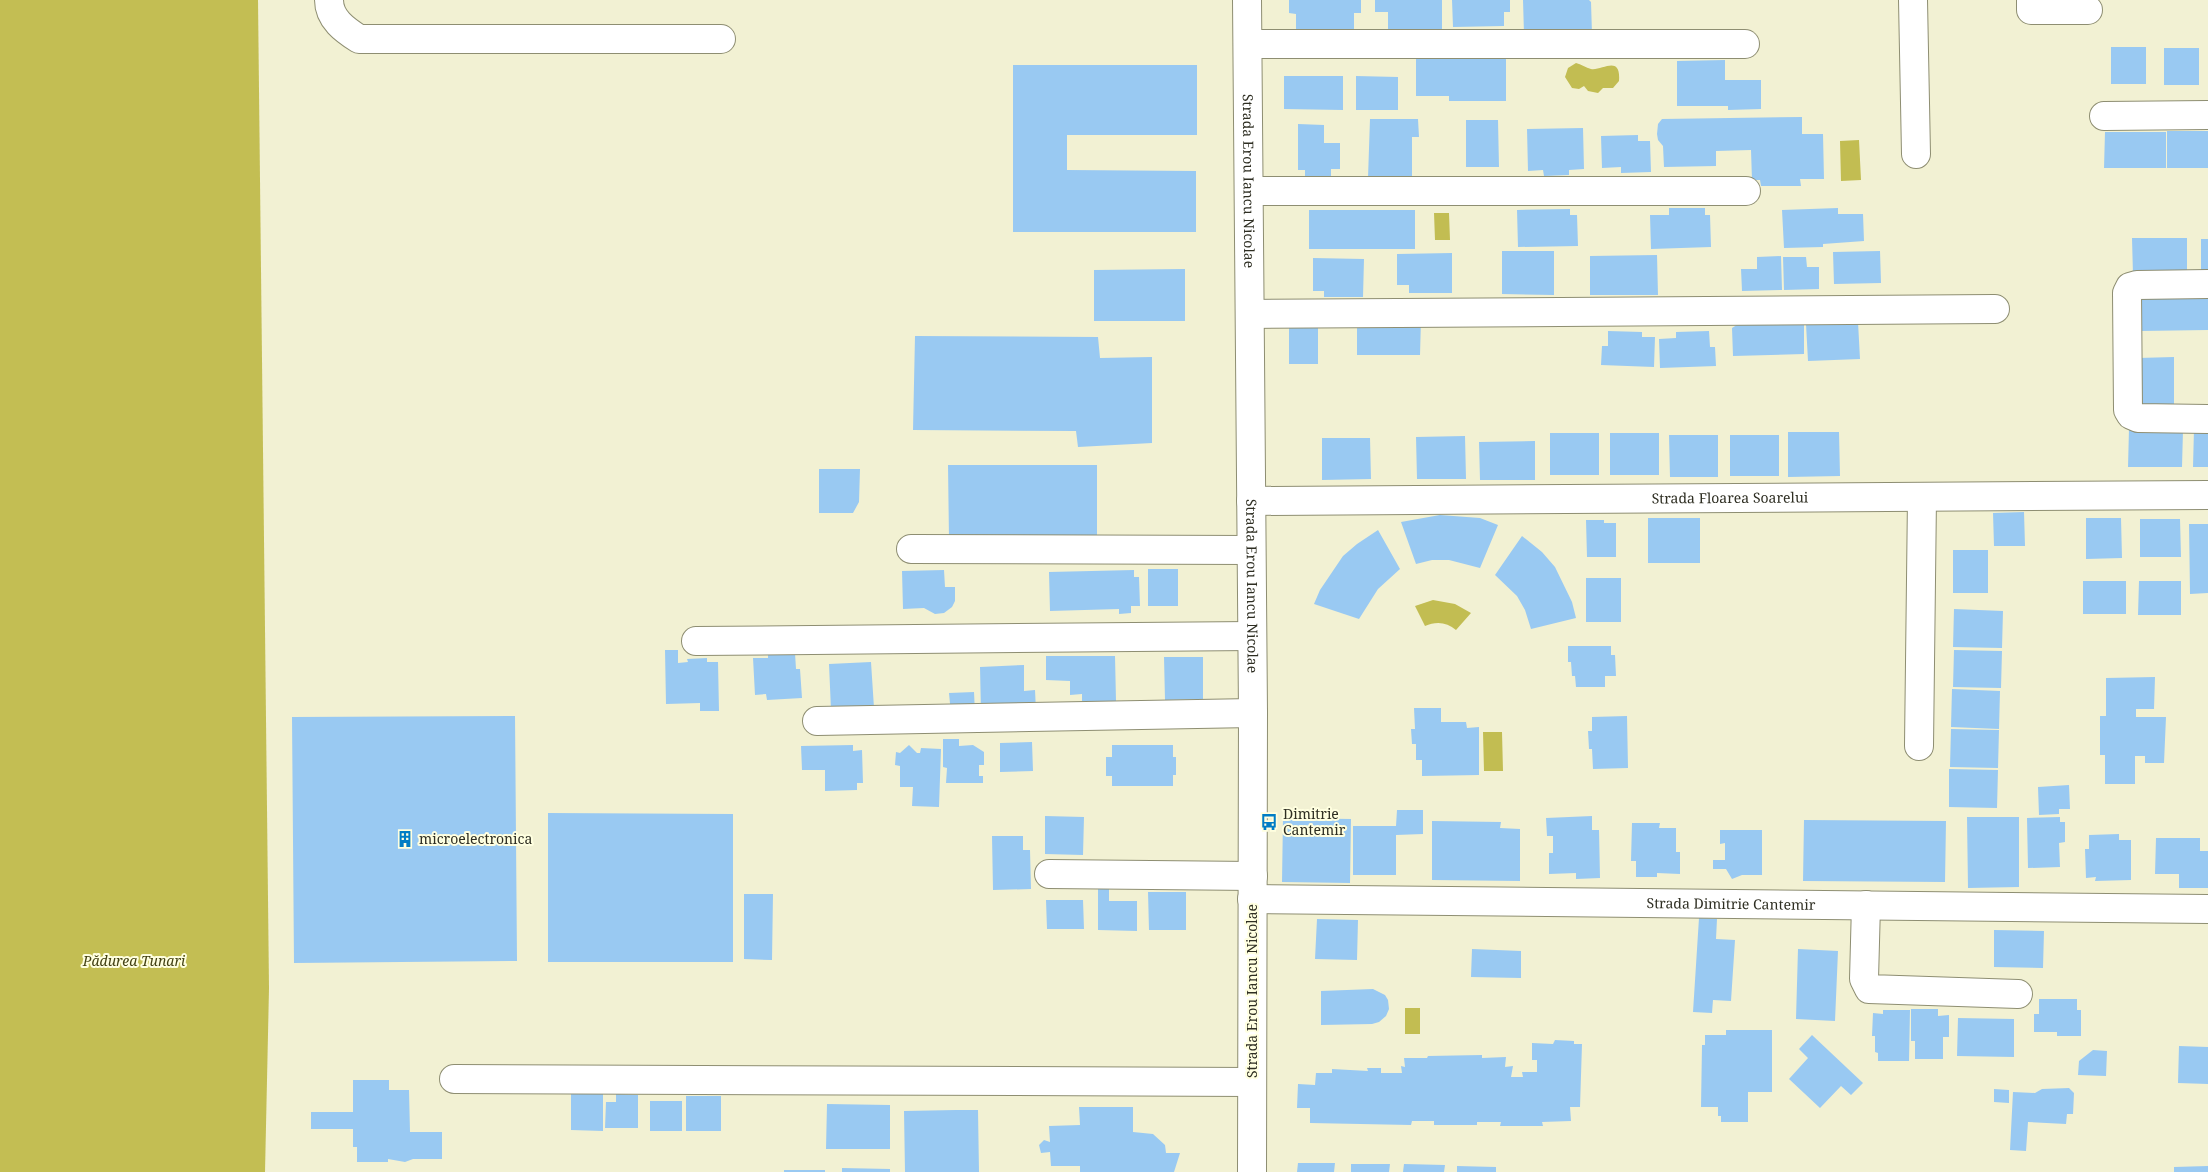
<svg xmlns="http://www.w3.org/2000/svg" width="2208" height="1172" font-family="'Noto Serif',serif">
	<rect width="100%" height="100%" fill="#f2f1d3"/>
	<!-- forest -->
	<path fill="#c3be53" d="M0,0H258L269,988L265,1172H0Z"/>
	<!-- water -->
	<path fill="#c2bd52" d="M1576,63C1581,64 1586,68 1591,69C1602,71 1621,54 1619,81L1613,88H1603L1598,93L1588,91L1584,86L1579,89L1572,88L1565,77L1568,68Z
		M1859,140L1861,180L1841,181L1840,141Z
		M1434,213H1449L1450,240H1435Z
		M1433,600L1455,604L1471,613L1456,630C1447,622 1436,621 1425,626L1415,606Z
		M1483,732H1502L1503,771H1484Z
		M1405,1008H1420V1034H1405Z"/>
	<!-- building -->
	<path fill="#99c9f2" d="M1289,0H1361V13H1354V35L1296,34V14L1289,13Z
		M1375,0H1442V29L1388,30V12H1375Z
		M1452,0H1510V12H1504V26L1453,27Z
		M1523,0H1589L1591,2L1592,34H1524Z
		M2111,47H2146V84H2111Z
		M2164,48H2199V85H2164Z
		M1506,58V101H1449V96H1416V59Z
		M1725,60V80H1761V109L1728,110V106H1677V61Z
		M1013,65H1197V135H1067V170L1196,171V232H1013Z
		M1284,76H1343V110L1284,109Z
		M1356,76L1398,77V110H1356Z
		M1802,117V134H1823L1824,179H1800L1801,186H1761L1760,180H1752L1751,150L1716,151V166L1664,167L1663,146L1658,140L1657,134L1658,124L1662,119Z
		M1370,119H1418L1419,137H1412V177L1368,178Z
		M1466,120H1498L1499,167H1466Z
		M1298,124L1324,125V143H1340V169H1331V181H1305V170H1298Z
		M1583,128L1584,169L1569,170V175L1544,176L1543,170L1528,171L1527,129Z
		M2167,131H2208V168H2167Z
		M2105,132H2166V168H2104Z
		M1638,135V141H1650L1651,172L1621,173V167L1602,168L1601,136Z
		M1669,208H1705V215H1710L1711,247L1651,249L1650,215H1669Z
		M1838,208V214H1863L1864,241L1823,244V247L1784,248L1782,210Z
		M1570,209V215H1577L1578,246L1518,247L1517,210Z
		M1309,210H1415V249H1309Z
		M2132,238H2187V275H2133Z
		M2201,239H2208V275H2201Z
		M1502,251H1554V295L1502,294Z
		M1880,251L1881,283L1834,284L1833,252Z
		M1452,253V293H1409V285H1397V254Z
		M1657,255L1658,295H1590V256Z
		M1781,256L1782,290L1742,291L1741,269H1757V257Z
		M1783,257H1806L1807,267H1819V289L1784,290Z
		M1313,258L1364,259L1363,297H1324V291H1313Z
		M1185,269V321H1094V270Z
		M2140,295H2208V330L2140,331Z
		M1748,318L1793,321L1804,324V354L1733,356L1732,328Z
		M1381,319H1421L1420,355H1357V328H1381Z
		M1858,322L1860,359L1808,361L1806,324Z
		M1289,326H1318V364H1289Z
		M1608,331L1642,332V337H1655L1654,367L1601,365L1602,346H1608Z
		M1709,331L1710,347H1715L1716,366L1660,368L1659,339L1676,338V332Z
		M915,336L1098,337L1100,358L1152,357V443L1078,447L1076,431L913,430Z
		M2174,357V410H2138V358Z
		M2129,429L2183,430L2182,467H2128Z
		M2194,429L2208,430V467H2193Z
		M1788,432H1839L1840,476L1788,477Z
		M1550,433H1599V475H1550Z
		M1610,433H1659V475H1610Z
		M1669,435H1718V477H1670Z
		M1730,435H1779V476H1730Z
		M1465,436L1466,479H1417L1416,437Z
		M1322,438H1370L1371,479L1322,480Z
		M1535,441V480H1480L1479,442Z
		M948,465H1097V538L949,539Z
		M819,469H860L859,502L853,513H819Z
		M2024,512L2025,546H1994L1993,513Z
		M1440,515L1480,518L1498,525L1480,568L1449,560H1432L1416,564L1401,522Z
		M1648,518H1700V563H1648Z
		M2086,518H2121L2122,558L2086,559Z
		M2140,519H2180L2181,557H2140Z
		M1586,520H1604V523H1616V557H1587Z
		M2189,524H2208V593L2190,594Z
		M1378,530L1400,569L1378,589L1359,619L1314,604L1320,590L1343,556L1357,544Z
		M1522,536L1542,552L1555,567L1572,602L1576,618L1531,629L1525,610L1517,596L1495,575Z
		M1953,550H1988V593H1953Z
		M1148,569H1178V606H1148Z
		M944,570L945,587H955V601L952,607L944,613L935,614L924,608L903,609L902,571Z
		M1134,570V577H1139L1140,606H1131V613L1119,614V609L1050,611L1049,572Z
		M1586,578H1621V622H1586Z
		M2083,581H2126V614H2083Z
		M2139,581H2181V615H2138Z
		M1954,609L2003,611L2002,648L1953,647Z
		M1568,646H1611V655H1615L1616,676H1605V687H1576L1575,676H1572L1571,662H1568Z
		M665,650H678V663L688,662L687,659L707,658V662H718L719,711H700V703L666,704Z
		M1954,650L2002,651L2001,688L1953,687Z
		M795,653L796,669H800L802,698L767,700L766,694L755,695L753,658H768V654Z
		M1046,656H1115L1116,701H1082V694L1070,695V681L1046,680Z
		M1164,657H1203V699L1165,700Z
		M871,662L874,708L831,710L829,664Z
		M1024,665V691L1035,690L1036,711L981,713L980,667Z
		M2155,677L2154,709H2136V717H2166L2164,763H2145V756H2135V784H2105V755H2100V716H2106V678Z
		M1952,689L2000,691L1999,729L1951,727Z
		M974,692L975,713L951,714L949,693Z
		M1414,708H1441V722H1466L1467,728L1479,727V775L1422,776V760H1416V744H1412L1411,729H1415Z
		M515,716L517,961L294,963L292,717Z
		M1627,716L1628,768L1593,769L1592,749H1589L1588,731H1592V717Z
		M1951,729L1999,730L1998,768L1950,767Z
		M943,739H959V746L973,745L984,752V765H979V776H983V783H946L947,768L943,767Z
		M1032,742L1033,771L1000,772V743Z
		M853,745V751L862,750L863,783H857V790L825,791V770H802L801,746Z
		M909,745L917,753H920L921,748L941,749L939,807L912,806L913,787H900V766L895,765L896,752L900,753Z
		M1112,745H1173V757H1176V775H1173V786H1112V776H1106V757H1112Z
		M1949,769L1998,770L1997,808L1949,807Z
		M2069,785L2070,809H2059V814L2039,815L2038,787Z
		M1397,810H1423V834L1396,835V875H1353V826H1396Z
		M548,813L733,814V962H548Z
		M1045,816L1084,817L1083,855L1045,854Z
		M1592,816V830H1599L1600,878L1576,879V873L1549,874V853H1553V836H1547L1546,818Z
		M1967,817H2019V887L1968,888Z
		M2060,817V822H2065V842L2059,843L2060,867L2028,868L2027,818Z
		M1283,818L1351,819L1350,883L1282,882Z
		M1804,820L1946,821L1945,882L1803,881Z
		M1432,821L1501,822L1500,828L1520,829V881L1432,880Z
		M1632,823H1660L1659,828H1676V852H1680V874L1657,873V877H1636V861H1631Z
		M1720,830H1762V875H1742L1732,879L1726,869H1713V860H1725V843L1720,844Z
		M2119,834V840H2131V880L2095,881L2096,877L2086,878L2085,849H2089V835Z
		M992,836H1023V850H1030L1031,889L993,890Z
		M2156,838H2200V851H2208V888H2179V874H2155Z
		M1098,885H1109V901H1137V931L1098,930Z
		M1148,892H1186V930H1149Z
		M744,894H773L772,960L744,959Z
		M1046,900H1083L1084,929H1047Z
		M1699,918L1717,919L1716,939L1735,940L1731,1001L1713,1000L1712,1013L1693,1012Z
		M1317,919L1358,920L1357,960L1315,959Z
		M1994,930L2044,931L2043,968L1994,967Z
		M1472,949L1521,951V978L1471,977Z
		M1798,949L1838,951L1835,1021L1796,1019Z
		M1373,989L1385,995L1388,1000L1389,1009L1386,1016L1379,1022L1372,1024L1321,1025V991Z
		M2039,999H2077V1010H2081V1036H2057V1032H2034V1014H2039Z
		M1911,1009H1938V1016L1949,1015V1037H1943V1059H1915V1041H1911Z
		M1883,1010H1910L1909,1061H1878V1053L1875,1052V1036H1872L1873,1013L1883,1014Z
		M1958,1018L2014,1019V1057L1957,1056Z
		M1726,1030H1772V1092H1748V1122H1721V1116H1718V1107H1701L1702,1045H1705V1035H1726Z
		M1812,1035L1863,1083L1851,1095L1841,1086L1820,1108L1789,1079L1808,1058L1799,1049Z
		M1555,1040L1574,1041V1044H1582L1580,1107H1570L1571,1121L1542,1122L1543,1126H1500L1501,1122H1477V1125H1434V1121H1412L1411,1125L1310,1123V1108H1297L1298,1084L1315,1085L1316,1073H1332V1069L1368,1071L1367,1068H1381V1073H1402L1401,1066L1405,1067L1404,1058H1427L1428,1056L1482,1055V1058L1506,1057L1505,1067L1513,1066L1511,1077H1523L1522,1072H1537V1060H1532V1043L1553,1044Z
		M2179,1046L2208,1047V1084L2178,1083Z
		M2093,1050L2107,1051L2106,1076L2078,1075L2079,1061Z
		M353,1080H389V1090H409L410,1132H442V1159H413L405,1162L388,1159V1162H357V1147H353V1129H311V1112H353Z
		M2069,1088L2074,1093L2073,1114H2067L2066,1124L2028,1122L2026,1151L2010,1150L2013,1092L2035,1093L2042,1089Z
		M1994,1089L2009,1090V1103L1994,1102Z
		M571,1093L603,1094V1131L571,1130Z
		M616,1094L638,1095V1128H605L606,1102H616Z
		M686,1096H721V1131H686Z
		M650,1101H682V1131H650Z
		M827,1104L890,1105V1149H826Z
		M1079,1107H1133V1132L1153,1134L1165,1145L1166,1153H1180L1174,1172H1080V1166H1051L1050,1152L1041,1153L1039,1145L1044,1140L1050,1142L1049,1126L1080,1125Z
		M956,1110H978L979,1172H905L904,1111Z
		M1298,1163H1335L1334,1172H1297Z
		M1351,1164H1390L1389,1172H1351Z
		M1404,1164L1445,1165L1444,1172H1403Z
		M1457,1166L1496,1167V1172H1457Z
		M2208,1166V1172H2174V1167Z
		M842,1168L890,1169V1172H842Z
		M784,1170H825V1172H784Z"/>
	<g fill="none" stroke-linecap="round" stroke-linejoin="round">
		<!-- minor casing -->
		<g stroke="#8e8e72" stroke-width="30">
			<g id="minor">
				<path d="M329,0C329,19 345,30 359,39H721"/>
				<path id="s1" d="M1247,0L1253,713L1252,1172"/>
				<path d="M1913,0L1916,154"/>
				<path d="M2031,0V10H2088"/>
				<path d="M1248,44H1745"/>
				<path d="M2104,116L2208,115"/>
				<path d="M1249,191H1746"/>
				<path d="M2208,284L2137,285L2130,287L2127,293L2128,410L2131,415L2138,418L2208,419"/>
				<path d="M1250,314L1995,309"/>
				<path id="s2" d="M1251,501L2208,495"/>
				<path d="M911,549L1251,550"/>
				<path d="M696,641L1252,636"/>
				<path d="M817,721L1253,713"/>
				<path d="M1919,746L1922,497"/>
				<path d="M1049,874L1253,876"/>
				<path id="s3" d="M1252,899L2208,909"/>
				<path d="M1866,905L1864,979L1869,989L2018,994"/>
				<path d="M454,1079L1252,1082"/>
			</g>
		</g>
		<!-- minor -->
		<use href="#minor" stroke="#fff" stroke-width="28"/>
	</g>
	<!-- icons -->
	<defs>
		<g id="bus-bare" transform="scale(1.35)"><path d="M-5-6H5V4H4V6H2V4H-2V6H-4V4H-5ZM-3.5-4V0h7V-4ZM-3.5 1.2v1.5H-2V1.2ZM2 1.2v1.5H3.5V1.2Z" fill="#007dc5" stroke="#ffffe0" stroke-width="2.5" paint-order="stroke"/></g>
		<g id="building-bare" transform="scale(1.35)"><path d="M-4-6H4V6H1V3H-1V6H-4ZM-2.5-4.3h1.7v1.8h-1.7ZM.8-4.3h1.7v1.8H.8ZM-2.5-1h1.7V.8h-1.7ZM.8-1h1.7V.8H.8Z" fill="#007dc5" stroke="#ffffe0" stroke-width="2.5" paint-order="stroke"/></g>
	</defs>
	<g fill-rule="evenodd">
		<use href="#bus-bare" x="1269" y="822"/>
		<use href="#building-bare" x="405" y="839"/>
	</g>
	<g text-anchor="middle" stroke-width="4" stroke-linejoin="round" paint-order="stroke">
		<!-- street labels -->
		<g font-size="14" fill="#2e2e22" stroke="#ffffe0">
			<text dy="5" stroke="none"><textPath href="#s1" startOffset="181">Strada Erou Iancu Nicolae</textPath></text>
			<text dy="5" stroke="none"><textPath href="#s2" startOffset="479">Strada Floarea Soarelui</textPath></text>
			<text dy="5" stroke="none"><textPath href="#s1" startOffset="586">Strada Erou Iancu Nicolae</textPath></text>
			<text dy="5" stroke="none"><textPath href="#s3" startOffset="479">Strada Dimitrie Cantemir</textPath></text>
			<text transform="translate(1252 991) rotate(-90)" y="5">Strada Erou Iancu Nicolae</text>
		</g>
		<!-- poi labels -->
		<g font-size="14" fill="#2e2e22" stroke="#ffffe0" text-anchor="start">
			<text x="1283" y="819">Dimitrie<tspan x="1283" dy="16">Cantemir</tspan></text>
			<text x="419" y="844">microelectronica</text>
		</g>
		<!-- park labels -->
		<g font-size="14" font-style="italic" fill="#434114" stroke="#ffffe0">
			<text x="134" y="966">Pădurea Tunari</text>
		</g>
	</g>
</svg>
